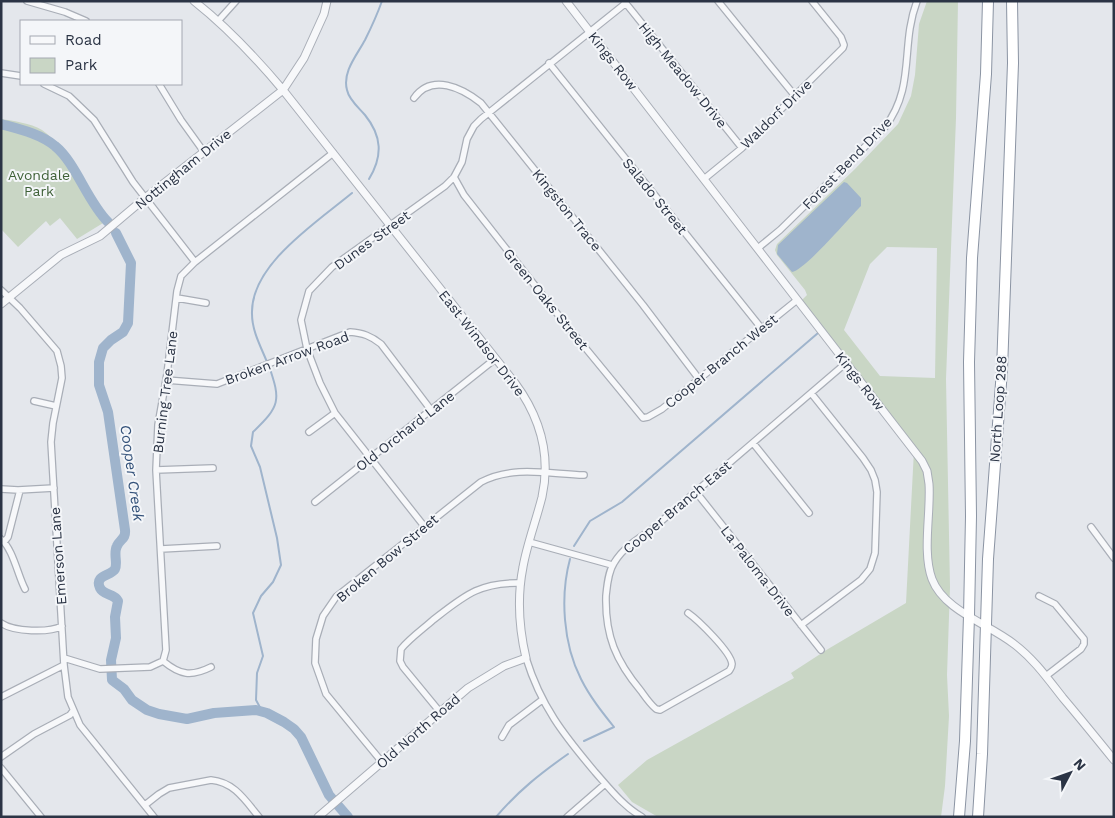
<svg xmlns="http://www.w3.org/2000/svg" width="1115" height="818" font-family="'Work Sans',sans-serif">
	<rect width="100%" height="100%" fill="#e4e7ec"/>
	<!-- green -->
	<path fill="#c9d6c5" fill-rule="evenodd" d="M927,1H958L956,118L946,379L950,587L947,675L949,716L945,786L941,817H658L632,802L618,785L647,760L794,678L791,673L828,649L906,603L914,450L799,303L807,295L805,290L777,255L775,250L777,244L855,169L898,124L911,96L915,75L919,24ZM887,247L937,248L935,378L880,376L844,330L870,264Z
		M1,119C14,121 30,123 42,130C69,149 90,192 108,220L77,239L60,218L50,226L46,221L18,247L1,229Z"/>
	<!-- water -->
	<path fill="#9fb4cc" d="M844,182L847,183L861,198V206C850,217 804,271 792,272L777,254L778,245Z"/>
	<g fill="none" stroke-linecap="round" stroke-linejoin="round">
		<!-- stream -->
		<path stroke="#9fb4cc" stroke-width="2" d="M369,179C383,156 382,136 365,115C359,108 349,100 347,90C342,72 357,55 365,40C371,28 377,15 382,1
			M267,362C261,347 252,331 252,314C250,265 317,222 352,193
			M574,546L590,521L622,502L818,333
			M570,559C560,596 563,644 581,679C590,697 602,712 614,727L584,741
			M262,711L256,700L257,673L263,656L253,613L261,596L273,582L281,565L277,538L260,467L251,446L253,432C280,406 281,401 269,366
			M496,817C518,791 541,773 568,754"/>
		<!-- river -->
		<path stroke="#9fb4cc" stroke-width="10" d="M1,124C19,129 41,134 55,146C76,163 87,201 108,222
			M116,233L131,263L128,323L123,332L111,340L103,348L99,362V385L108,412L125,530C126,539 120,539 117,546C113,553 118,563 115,569C111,576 94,575 100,588C104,596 114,593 118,601L115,617L116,638L111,660L112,680L124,689L132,700L147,710L159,714L187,719L214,713L256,710L267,713L284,722L294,729L301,737L329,795L348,817"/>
		<!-- minor casing -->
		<g stroke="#a9aeb7" stroke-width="8">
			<path id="minor" d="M27,1L65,12L86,21
				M624,1L742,148
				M718,1L795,96
				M218,21L236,1
				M549,63L762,329
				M1,73L21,76
				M44,84L69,96L94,120L133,182L195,262
				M159,84L181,120L204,152
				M414,98C432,73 462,88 481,103L643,305L699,379
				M454,177L464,195L555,311L643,418L648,417L662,409L797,300
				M704,179L742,148L843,48L844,45L841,37L812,1
				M758,248L780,230L885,127C916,86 900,46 917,1
				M1,290L20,308L57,351L61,366L62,378L53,423L51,442L64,665L68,697L80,725L154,817
				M177,298L206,303
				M166,380L217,384L350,332C363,333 371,336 381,344L431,410
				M34,401L56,406
				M309,432L335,413
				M753,443L809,513
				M156,470L213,468
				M1,489L18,490L54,488
				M696,492L821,650
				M315,502L495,359
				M424,526L335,413L320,383L307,349L301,320L309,291L332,267L445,186L454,177L462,162L467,139L474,126L481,119L626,3
				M1091,527L1114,558
				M1,539C13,549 18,576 25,589
				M4,542L8,537L20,490
				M529,542L612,565
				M161,549L217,546
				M1039,596L1055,604L1084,639V644L1081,649L1046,676
				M688,613C698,620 731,652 732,664C732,667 731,668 729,671L660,710L656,709C650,704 646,698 641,691C616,661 605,636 606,596C607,586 608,572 614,563C623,548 637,539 651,530L846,363
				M1,623C14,632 49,633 62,626
				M801,625L861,580L870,569L875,553L877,492L875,480L871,470L863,458L811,393
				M64,658L100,669L150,667L163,661L166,650L156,470L158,425L167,374L177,291L181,276L195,262L333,153
				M526,658C541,706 563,734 595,772C610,789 623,806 642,817
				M163,661C180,675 191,677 211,667
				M1,697L64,665
				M440,712L403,667L400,661L401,649C410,638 423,629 433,620C464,596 479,582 521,583
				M502,737L509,725L542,700
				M1,757L34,734L70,715L73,711
				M382,762L326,694L315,663L316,639L323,616L336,597L481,482C513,465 549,474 584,475
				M1,768L41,817
				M145,805L159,794L169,788L211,780C234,782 245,800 259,817
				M567,817L605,784"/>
		</g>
		<!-- tertiary casing -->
		<g stroke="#a9aeb7" stroke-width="9">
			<path id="tertiary" d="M194,1C227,27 256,58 283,90L515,383C540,417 551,456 542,497C536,521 527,544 523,567C517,597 519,628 526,658L504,666L468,688L318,817
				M566,1L922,461L927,471L929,484C931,512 922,552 932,579C944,611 989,624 1014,644C1034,659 1048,679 1063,698C1080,718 1097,739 1114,760
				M1,304L61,255L100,236L145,198L283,90L304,58L324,14L327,1"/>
		</g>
		<!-- trunk casing -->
		<g stroke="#8b94a3" stroke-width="12">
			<path id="trunk" d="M959,817L965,741L969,616L971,516L969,362L972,258L986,74L988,1
				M978,817L982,754L988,559L1002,370L1013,63L1012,1"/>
		</g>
		<!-- minor -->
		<use href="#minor" stroke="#f7f8fa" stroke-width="5.5"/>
		<!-- tertiary -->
		<use href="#tertiary" stroke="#f7f8fa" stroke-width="7"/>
		<!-- trunk -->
		<use href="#trunk" stroke="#fff" stroke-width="10"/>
	</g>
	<g text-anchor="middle" stroke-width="4" stroke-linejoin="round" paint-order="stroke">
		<!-- street labels -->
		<g font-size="14" fill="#2b3445" stroke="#f4f6f9">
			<text transform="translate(613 61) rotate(52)" y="5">Kings Row</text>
			<text transform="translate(683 75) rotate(51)" y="5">High Meadow Drive</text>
			<text transform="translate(776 114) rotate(-44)" y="5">Waldorf Drive</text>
			<text transform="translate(847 163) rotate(-46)" y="5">Forest Bend Drive</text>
			<text transform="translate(183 169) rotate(-39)" y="5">Nottingham Drive</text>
			<text transform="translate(655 196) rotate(51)" y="5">Salado Street</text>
			<text transform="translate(567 210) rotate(51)" y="5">Kingston Trace</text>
			<text transform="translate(372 240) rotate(-36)" y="5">Dunes Street</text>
			<text transform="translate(546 299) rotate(51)" y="5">Green Oaks Street</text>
			<text transform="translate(482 343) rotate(52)" y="5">East Windsor Drive</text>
			<text transform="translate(287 358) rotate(-20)" y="5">Broken Arrow Road</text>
			<text transform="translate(721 361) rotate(-39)" y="5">Cooper Branch West</text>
			<text transform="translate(860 381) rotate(52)" y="5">Kings Row</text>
			<text transform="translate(165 392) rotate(-83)" y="5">Burning Tree Lane</text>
			<text transform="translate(998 409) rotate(-86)" y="5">North Loop 288</text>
			<text transform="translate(405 431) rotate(-38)" y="5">Old Orchard Lane</text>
			<text transform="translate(677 507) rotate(-40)" y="5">Cooper Branch East</text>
			<text transform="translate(58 556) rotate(-94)" y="5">Emerson Lane</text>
			<text transform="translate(387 558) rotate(-40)" y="5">Broken Bow Street</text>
			<text transform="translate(758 571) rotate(52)" y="5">La Paloma Drive</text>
			<text transform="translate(418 731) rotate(-41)" y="5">Old North Road</text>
		</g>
		<!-- park labels -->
		<g font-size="14" fill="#3f6138" stroke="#f4f6f9">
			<text x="39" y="180">Avondale<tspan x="39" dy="16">Park</tspan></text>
		</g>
		<!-- water labels -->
		<g font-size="15" font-style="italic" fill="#34527a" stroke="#f4f6f9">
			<text transform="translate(132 473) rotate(82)" y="5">Cooper Creek</text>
		</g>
	</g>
	<!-- border -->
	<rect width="1115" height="818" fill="none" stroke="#2b3445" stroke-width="5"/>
	<!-- legend -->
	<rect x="20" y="20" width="162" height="65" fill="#f4f6f9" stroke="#a4a8b1"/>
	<rect x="30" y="36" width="25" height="8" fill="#f7f8fa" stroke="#a4a8b1"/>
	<text x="65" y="45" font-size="15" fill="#2b3445">Road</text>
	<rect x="30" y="58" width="25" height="15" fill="#c9d6c5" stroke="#a4a8b1"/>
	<text x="65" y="70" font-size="15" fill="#2b3445">Park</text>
	<!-- north arrow -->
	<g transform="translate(1070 773) rotate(49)" stroke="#f4f6f9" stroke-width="4" paint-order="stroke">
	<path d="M0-4L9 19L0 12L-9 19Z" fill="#2b3445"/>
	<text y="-8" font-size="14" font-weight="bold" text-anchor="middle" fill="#2b3445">N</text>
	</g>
</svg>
